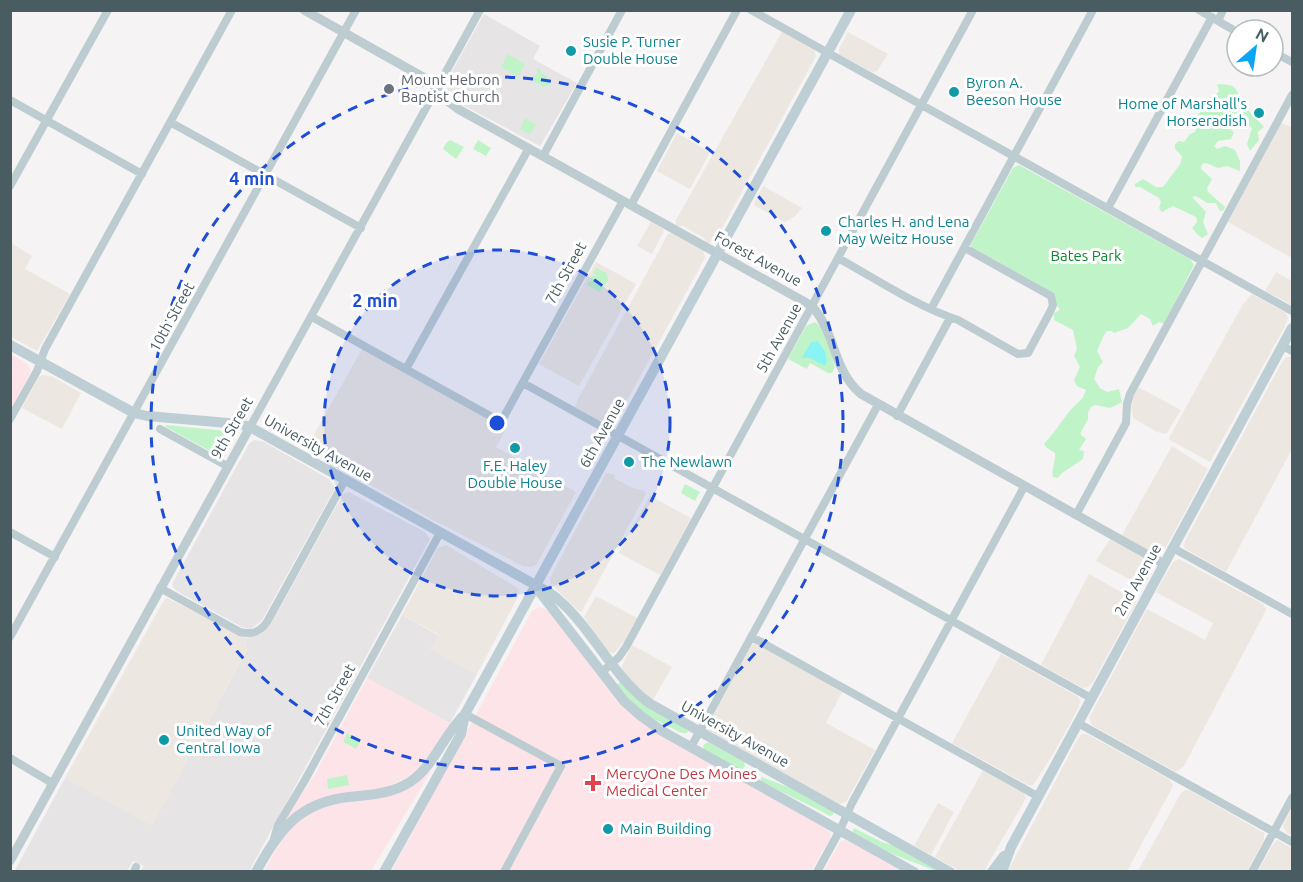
<svg xmlns="http://www.w3.org/2000/svg" width="1303" height="882" font-family="Ubuntu,sans-serif">
	<rect width="100%" height="100%" fill="#f5f3f3"/>
	<!-- commercial -->
	<path fill="#ece7e0" d="M782,32L814,50L816,56L715,241L707,243L704,238L683,226H676V220Z
		M848,32L888,54L877,71L872,72L839,54V49Z
		M1281,123L1292,127V258L1228,222Z
		M677,133L710,152L690,189L657,171Z
		M763,186L802,208L794,217L785,222L755,206L754,204Z
		M651,222L662,228L664,231L652,254L637,246Z
		M671,233L703,250L705,258L614,424L609,426L575,407L577,401L662,245L668,234Z
		M11,243L32,256L25,269L70,294L37,351L11,337Z
		M596,262L636,284L579,386L539,364Z
		M1276,272L1292,281V305L1265,291Z
		M1252,294L1286,313L1288,318L1284,328L1210,462L1170,440L1169,438L1243,304Z
		M362,349L506,429L496,447L576,492L536,565L531,567L523,566L433,520L306,449Z
		M1286,357H1292V449L1226,572L1187,550L1184,547L1185,541L1282,362Z
		M42,375L51,376L81,393L62,429L22,408L38,378Z
		M1138,387L1181,410L1166,434L1157,432L1133,418L1131,401Z
		M1172,446L1208,469L1166,547L1157,553L1151,552L1122,535Z
		M606,473L615,475L614,478L630,487L644,491L646,494L582,611H579L551,584L550,578Z
		M650,496L691,518L660,575L619,553Z
		M1110,539L1149,561L1152,570L1144,587L1096,561Z
		M446,545L516,587L519,591L518,597L477,674L430,649L438,634L402,615L438,548Z
		M1179,559L1263,604L1266,610L1184,766L1176,772L1092,725L1089,718L1147,609L1205,640L1213,623L1156,592L1173,562Z
		M1089,574L1137,601L1093,682L1088,687L1083,688L1041,665Z
		M596,596L637,618L624,641L614,653L608,652L584,617Z
		M167,598L246,638L247,648L152,827L65,778L164,600Z
		M755,643L842,692L826,723L875,750L846,802L839,804L708,730L709,724L751,645Z
		M632,645L672,667L653,700L629,679L621,668Z
		M1001,654L1077,696L1080,700L1079,707L1052,756L1033,785H1028L952,743Z
		M1082,734H1087L1169,779L1173,785L1172,788L1127,871H1008L1078,738Z
		M983,770L1023,792L1026,798L984,871H960L935,857Z
		M1185,790H1189L1264,833V840L1247,871H1138L1181,793Z
		M938,803L954,812L931,855L914,846Z
		M1292,808V836L1286,832L1283,826Z
		M1277,840L1292,848V871H1258L1274,843Z"/>
	<!-- education -->
	<path fill="#e6e4e5" d="M484,14L540,46L533,59L577,83L540,146L461,104L447,92L446,82Z
		M254,440L264,442L329,479L335,488L262,620L251,629L242,627L175,590L172,584L249,444Z
		M349,492L425,532L430,539L249,871H141L144,866L133,861L127,871L14,872L65,778L152,826L247,649L246,638L261,634L271,624L343,494Z
		M402,615L438,635L430,649L477,674L450,723L367,678Z"/>
	<!-- medical -->
	<path fill="#fde4e8" d="M11,354L26,363L31,371L11,410Z
		M539,607L547,610L618,700L830,831V839L811,871L391,872L532,611Z
		M367,678L450,723L424,764L408,777L380,790L345,793L281,824L316,773Z
		M431,771L371,871L264,872L281,840L292,827L306,816L323,807L341,803L389,796L421,779Z
		M846,840L905,872H823L840,842Z"/>
	<!-- green -->
	<path fill="#c0f4c8" d="M508,54L525,64L518,77L501,67Z
		M537,68L540,69L541,73L545,75L550,81L549,85L542,87L540,84L533,82V77L537,74Z
		M1217,84C1226,85 1235,83 1238,94L1234,100L1247,109L1264,127L1258,132L1259,140L1250,151L1247,144L1252,128L1244,122L1242,115L1238,113H1233L1224,125L1234,132L1231,139L1218,141L1214,146L1217,149L1225,146L1235,150L1240,161V171L1227,166L1218,168L1206,163L1202,164L1201,169L1212,179L1207,188L1208,192L1225,207L1224,210L1220,211L1216,203H1207L1196,196L1192,197L1206,212L1203,222L1208,234L1202,238L1198,235L1192,228L1197,222L1196,217L1173,206L1162,212L1159,208L1161,202L1159,198L1140,187H1135V184L1143,179L1156,187H1163L1181,163L1182,156L1175,149V144L1179,141L1184,142L1190,134L1195,132L1199,123L1196,117L1202,110H1207L1210,104V97L1215,96L1219,91Z
		M525,118L536,124L530,135L520,129Z
		M450,140L464,147L456,159L443,149L446,143Z
		M478,140L491,148L486,156L473,149Z
		M1019,165L1190,259L1194,265L1164,324L1159,322L1153,326L1150,319L1141,314L1128,328L1114,333L1112,331H1107L1104,335L1097,351L1103,362L1098,367L1094,379L1100,388L1107,392L1119,389L1122,402L1110,408L1095,405L1091,407L1088,413V419L1080,434L1086,439L1079,450L1084,451L1083,459L1062,473L1058,478L1053,477C1051,468 1056,462 1055,453L1047,448L1044,444C1053,434 1060,424 1068,413C1074,404 1083,402 1086,390L1077,386L1074,380L1080,367L1074,356L1077,349L1073,330L1054,320V313L1060,310L1048,290L970,246L1013,168Z
		M596,268L607,273L608,280L600,292L587,285L589,281H594L590,279L592,275L597,276L593,273Z
		M815,322C828,330 831,354 835,367L832,373H828L810,363L807,369L788,359L806,326Z
		M166,425L227,431L231,433L233,438L224,454L219,456L166,427Z
		M685,484L700,492L695,501L681,493Z
		M620,682L688,731L687,733C680,734 676,730 670,727C647,718 632,703 616,685Z
		M347,733L361,740L356,749L343,742Z
		M708,742L744,762L745,766L742,769H739L704,750L703,745Z
		M347,775L349,785L328,789L327,779Z
		M761,777L791,788L834,812L833,815L830,816C807,803 783,794 761,781Z
		M854,828L882,842L898,847L942,871H936L890,853L852,832Z"/>
	<!-- water -->
	<path fill="#89f4f3" d="M818,341C823,347 830,359 825,366L810,358H802L811,342Z"/>
	<g fill="none" stroke-linecap="round" stroke-linejoin="round">
		<!-- minor -->
		<path stroke="#bdccd0" stroke-width="8" d="M751,10L1292,311
			M1199,10L1237,32
			M1218,21L1223,10
			M1273,52L1292,62
			M10,100L142,174
			M170,122L361,228
			M543,156L622,10
			M10,186L108,10
			M631,205L737,10
			M1108,208L1212,17
			M838,258C876,279 918,307 958,320L1018,354L1028,353L1050,312L1053,305L1051,296L965,248
			M931,309L1093,10
			M312,317L501,422L623,201
			M1283,346L1292,351
			M406,369L529,148
			M523,383L1091,698
			M897,416L950,318
			M10,419L37,371L45,349L232,10
			M250,427L480,10
			M160,429L227,466
			M1076,515L1126,423L1127,404L1130,394L1292,95
			M10,532L55,557
			M1173,548L1292,614
			M160,588L240,632C252,635 260,632 267,622L345,480
			M10,637L356,10
			M752,637L1039,797
			M602,672L619,657L626,647L973,10
			M465,714L561,766L504,872
			M1078,723L1292,842
			M691,747L878,405
			M10,758L52,783
			M274,839L278,825L305,780L440,533
			M134,872L136,867
			M817,872L840,830L852,803L1024,487
			M1252,872L1292,798"/>
		<!-- tertiary -->
		<path stroke="#bdccd0" stroke-width="9" d="M304,10L430,81L446,100L458,109L812,306C837,335 832,369 861,394L1164,564
			M10,861L250,427"/>
		<!-- secondary -->
		<path stroke="#bdced5" stroke-width="10" d="M10,345L134,413L147,416L240,424L250,427L550,593C590,622 608,672 649,703L950,872
			M535,586L624,701L641,716L662,731L914,872
			M256,872C278,831 299,802 349,797C370,795 391,794 410,782C436,764 443,735 465,714
			M384,872L461,734L465,714L496,658L851,10
			M992,872L1004,856
			M1002,872L1011,847L1292,328"/>
	</g>
	<!-- distance rings -->
	<circle cx="497" cy="423" r="173" fill="#1d4ed8" fill-opacity=".12"/>
	<g fill="none" stroke="#1d4ed8" stroke-width="3" stroke-dasharray="10 8">
		<circle cx="497" cy="423" r="173"/>
		<circle cx="497" cy="423" r="346"/>
	</g>
	<!-- markers -->
	<g fill="#0f9aa8" stroke="#fff" stroke-width="2">
		<circle cx="571" cy="51" r="6"/>
		<circle cx="954" cy="92" r="6"/>
		<circle cx="1259" cy="113" r="6"/>
		<circle cx="826" cy="231" r="6"/>
		<circle cx="515" cy="448" r="6"/>
		<circle cx="629" cy="462" r="6"/>
		<circle cx="164" cy="740" r="6"/>
		<circle cx="608" cy="829" r="6"/>
	</g>
	<circle fill="#6b7280" stroke="#fff" stroke-width="2" cx="389" cy="89" r="6"/>
	<path fill="#e0444e" stroke="#fff" stroke-width="2" d="M590 774h6v6h6v6h-6v6h-6v-6h-6v-6h6z"/>
	<g text-anchor="middle" stroke-width="6" stroke-linejoin="round" paint-order="stroke">
		<!-- culture labels -->
		<g font-size="15" fill="#0d838f" stroke="#fff" text-anchor="start">
			<text x="583" y="47">Susie P. Turner<tspan x="583" dy="17">Double House</tspan></text>
			<text x="966" y="88">Byron A.<tspan x="966" dy="17">Beeson House</tspan></text>
			<text x="1247" y="109" text-anchor="end">Home of Marshall's<tspan x="1247" dy="17">Horseradish</tspan></text>
			<text x="838" y="227">Charles H. and Lena<tspan x="838" dy="17">May Weitz House</tspan></text>
			<text x="641" y="467">The Newlawn</text>
			<text x="515" y="471" text-anchor="middle">F.E. Haley<tspan x="515" dy="17">Double House</tspan></text>
			<text x="176" y="736">United Way of<tspan x="176" dy="17">Central Iowa</tspan></text>
			<text x="620" y="834">Main Building</text>
		</g>
		<!-- worship labels -->
		<g font-size="15" fill="#5b616d" stroke="#fff" text-anchor="start">
			<text x="401" y="85">Mount Hebron<tspan x="401" dy="17">Baptist Church</tspan></text>
		</g>
		<!-- park labels -->
		<g font-size="15" fill="#0f8730" stroke="#fff">
			<text x="1086" y="261">Bates Park</text>
		</g>
		<!-- street labels -->
		<g font-size="15" fill="#485c62" stroke="#fff">
			<text transform="translate(758 259) rotate(29)" y="5">Forest Avenue</text>
			<text transform="translate(566 273) rotate(-61)" y="5">7th Street</text>
			<text transform="translate(172 317) rotate(-61)" y="5">10th Street</text>
			<text transform="translate(779 338) rotate(-61)" y="5">5th Avenue</text>
			<text transform="translate(232 428) rotate(-60)" y="5">9th Street</text>
			<text transform="translate(602 433) rotate(-61)" y="5">6th Avenue</text>
			<text transform="translate(318 448) rotate(29)" y="5">University Avenue</text>
			<text transform="translate(1138 580) rotate(-61)" y="5">2nd Avenue</text>
			<text transform="translate(335 695) rotate(-61)" y="5">7th Street</text>
			<text transform="translate(735 734) rotate(29)" y="5">University Avenue</text>
		</g>
		<!-- health labels -->
		<g font-size="15" fill="#be3a42" stroke="#fff" text-anchor="start">
			<text x="606" y="779">MercyOne Des Moines<tspan x="606" dy="17">Medical Center</tspan></text>
		</g>
	</g>
	<circle cx="497" cy="423" r="9" fill="#1d4ed8" stroke="#fff" stroke-width="3"/>
	<g font-size="18" text-anchor="middle" font-weight="bold" fill="#1d4ed8" stroke="#fff" stroke-width="6" stroke-linejoin="round" paint-order="stroke">
		<text x="252" y="185">4 min</text>
		<text x="375" y="307">2 min</text>
	</g>
	<!-- border -->
	<rect width="1303" height="882" fill="none" stroke="#485c62" stroke-width="24"/>
	<!-- north arrow -->
	<g transform="translate(1255 48) rotate(29)"><circle r="28" fill="#ffffff" stroke="#b6bec0" stroke-width="1.5"/>
	<path d="M0-4.5L10 22L0 15L-10 22Z" fill="#0ca6f6"/>
	<text y="-9" font-size="16" font-weight="bold" text-anchor="middle" fill="#485c62">N</text>
	</g>
</svg>
